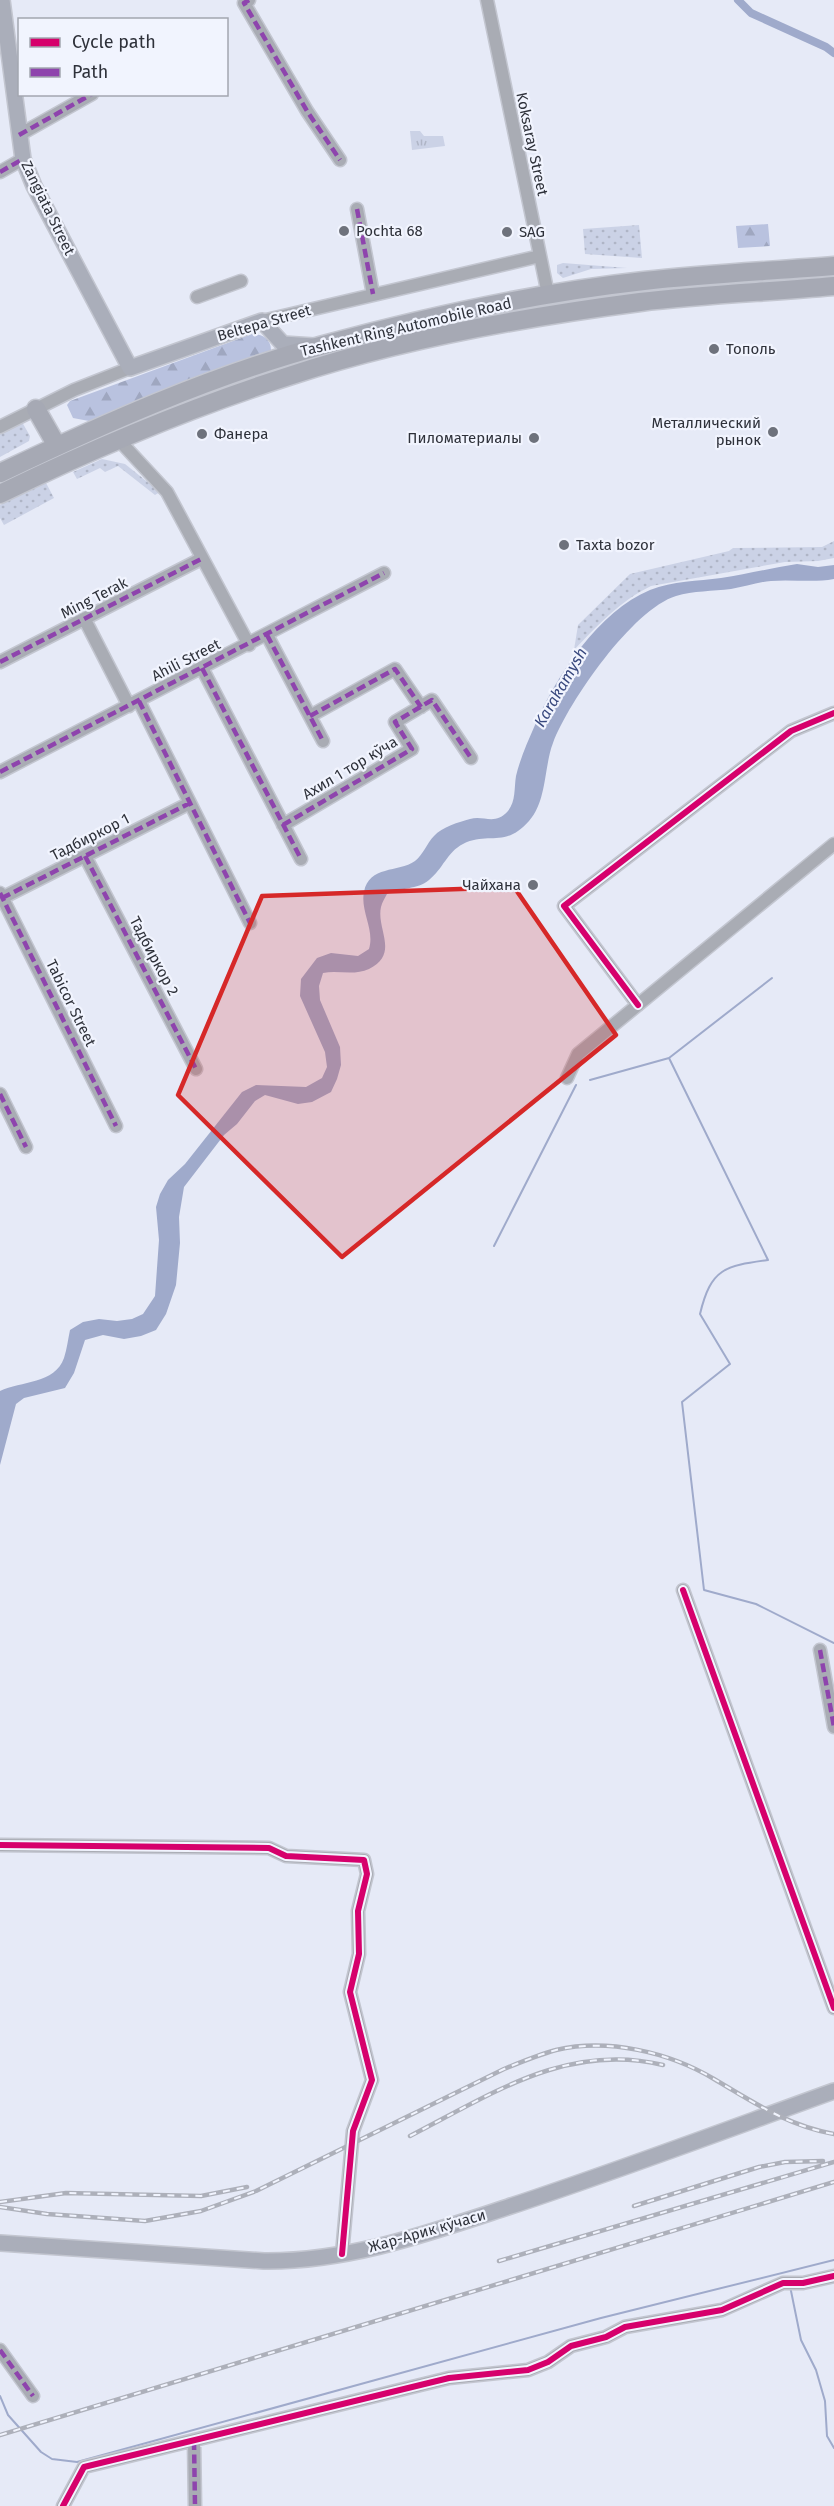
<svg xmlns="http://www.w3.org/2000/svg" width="834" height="2506" font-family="'Fira Sans',sans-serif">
	<defs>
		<pattern id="grass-dots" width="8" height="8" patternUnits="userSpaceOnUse" patternTransform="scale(1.5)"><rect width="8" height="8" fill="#cbd2e6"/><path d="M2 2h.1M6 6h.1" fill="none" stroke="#afb5c6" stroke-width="1.8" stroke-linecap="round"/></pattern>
		<pattern id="forest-firs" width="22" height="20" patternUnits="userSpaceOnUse" patternTransform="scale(1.5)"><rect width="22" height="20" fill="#b9c2df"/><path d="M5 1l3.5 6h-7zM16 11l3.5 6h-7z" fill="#9fa7c0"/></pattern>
		<pattern id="park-tufts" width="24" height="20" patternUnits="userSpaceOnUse" patternTransform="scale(1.5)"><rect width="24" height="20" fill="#cbd2e6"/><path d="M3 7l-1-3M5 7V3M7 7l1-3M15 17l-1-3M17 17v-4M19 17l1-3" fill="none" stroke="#afb5c6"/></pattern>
	</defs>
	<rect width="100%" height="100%" fill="#e6eaf7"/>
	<!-- grass -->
	<path fill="url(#grass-dots)" d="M639,225L642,258L585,254L583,229Z
		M563,263L627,268L591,269L563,278L557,273V265Z
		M834,272V278L360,348L0,486V481L144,415L236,381L330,350L489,314L585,297L682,285Z
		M22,422L30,436L29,441L0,457V432Z
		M102,459L125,464L160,492L155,495L118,466L105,472L100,468L77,479L73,472Z
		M45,481L54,498L4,525L0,518V505Z
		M834,541V558L818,561L785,562L651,586C620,601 598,625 574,650L578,625L630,574L729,551L733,548L822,547Z"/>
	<!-- forest -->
	<path fill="url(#forest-firs)" d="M768,224L770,246L738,248L736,226Z
		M252,334C262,334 271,339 271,350L267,354L89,421L73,418L67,405L70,401Z"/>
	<!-- park -->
	<path fill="url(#park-tufts)" d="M410,131H420L424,136H443L445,146L412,150Z"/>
	<!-- water -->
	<path fill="#9faacb" d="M797,564L818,567L834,565V579C813,583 792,579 771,581C757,582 744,587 731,589C713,591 693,591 676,596C633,609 569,701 553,743C544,766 547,801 529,821C504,849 489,831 463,844C447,852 443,869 429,880C417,890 401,887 387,894C385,898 382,902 381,907C376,929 400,954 369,969C354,976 338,970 323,973L319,986L320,1000L340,1047L341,1065L337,1079L331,1092L312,1102L298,1104L265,1095L255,1101L237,1124L224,1135L184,1187L179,1217L180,1243L176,1285L166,1314L156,1330L141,1336L124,1339L103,1335L85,1340L74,1373L65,1388L24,1398L16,1404L0,1465V1391C21,1381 55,1384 64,1358C67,1349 68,1339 70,1330L83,1322L99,1319L117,1321L132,1319L143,1314L155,1296L159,1240L156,1207L160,1194L168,1180L185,1164L242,1092L256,1085L306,1087L322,1078L327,1067L325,1052L300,996L301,979L317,958L331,953L358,956L369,949C375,930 360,911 364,892C369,865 398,873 415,861C423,855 427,843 434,836C442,827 459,822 470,819C484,815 495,826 508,811C516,801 514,788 516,776C520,759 528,741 535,725C556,676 599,611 650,590C673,581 698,581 721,578C747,574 772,568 797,564Z"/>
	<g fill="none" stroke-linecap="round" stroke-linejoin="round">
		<!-- stream -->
		<path stroke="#9faacb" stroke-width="2" d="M669,1058L768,1260C725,1266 711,1268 700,1314L730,1364L682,1402L704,1590L756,1604L834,1643
			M590,1080L669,1058L772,978
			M494,1246L576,1085
			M790,2286L801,2340L816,2370L825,2401L827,2436L834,2448
			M0,2396L8,2415L41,2452L52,2459L77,2462L601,2318L834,2260"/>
		<!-- canal -->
		<path stroke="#9faacb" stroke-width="8" d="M738,0L751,13L826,47L834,53"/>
		<!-- minor casing -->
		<g stroke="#c3c6d0" stroke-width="15">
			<path id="minor" d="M249,0L244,3L307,111L340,160
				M487,0L548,294
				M19,135L92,94
				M0,172L23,159
				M357,209L373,294
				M197,297L241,281
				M262,321L540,256
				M0,427L74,390L130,368
				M117,438L167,492L249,645
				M85,620L129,706
				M267,635L323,741
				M0,662L201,559
				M202,668L301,859
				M139,701L250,923
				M310,716L395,669L421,707
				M0,772L384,573
				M283,825L412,749L395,722L432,700L471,758
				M85,856L196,1069
				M0,893L116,1126
				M2,898L190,803
				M638,1005L564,906L791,731L834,713
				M567,1078L578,1054L834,844
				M0,1094L26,1147
				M683,1590L834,2008
				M820,1650L834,1727
				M0,1845L269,1848L286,1856L364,1860L367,1874L358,1911L359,1954L350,1992L372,2080L353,2131L342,2254
				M0,2350L33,2396
				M194,2441L195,2506
				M63,2506L84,2467L449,2378L528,2370L548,2362L571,2346L606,2337L625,2327L722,2310L783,2283H803L834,2276"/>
		</g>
		<!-- major casing -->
		<g stroke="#c3c6d0" stroke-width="18">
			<path id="major" d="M2,0L23,159L34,186L130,368L262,321L283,344L314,346
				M0,2243L264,2261C348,2262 429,2233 508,2207C617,2171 726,2130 834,2091"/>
		</g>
		<!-- highway casing -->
		<g stroke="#c3c6d0" stroke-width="21">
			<path id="highway" d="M36,409L57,446
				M0,473C103,424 210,376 320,346C426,317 535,293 644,281C707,274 771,271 834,266
				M0,494C94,448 189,408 289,376C401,339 524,317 640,302C704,294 769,292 834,286"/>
		</g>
		<!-- minor -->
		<use href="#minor" stroke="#a9acb4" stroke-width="12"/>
		<!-- major -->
		<use href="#major" stroke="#aaaeba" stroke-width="15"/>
		<!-- highway -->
		<use href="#highway" stroke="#a6a9b4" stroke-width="18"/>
		<!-- rail casing -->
		<g stroke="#adb0ba" stroke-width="4.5">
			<path id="rail" d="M410,2136C492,2094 567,2042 663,2065
				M0,2202L66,2193L201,2196L247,2187
				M634,2206L759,2167L785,2162L823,2161
				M0,2207L47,2214L145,2221L201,2211L256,2191L504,2069C521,2062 538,2055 556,2050C608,2038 669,2052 714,2079C753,2102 788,2126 834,2134
				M499,2261L834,2162
				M0,2435L834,2182"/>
		</g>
		<!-- rail -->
		<use href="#rail" stroke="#f1f4fe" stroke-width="2" stroke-dasharray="7" stroke-linecap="butt"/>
		<!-- quiet -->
		<path stroke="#8e44ad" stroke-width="4.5" stroke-dasharray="9 4.5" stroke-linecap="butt" d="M249,0L244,3L307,111L340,160
			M19,135L92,94
			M0,172L23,159
			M357,209L373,294
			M267,635L323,741
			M0,662L201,559
			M202,668L301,859
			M139,701L250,923
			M310,716L395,669L421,707
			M0,772L384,573
			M283,825L412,749L395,722L432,700L471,758
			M85,856L196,1069
			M0,893L116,1126
			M2,898L190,803
			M0,1094L26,1147
			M820,1650L834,1727
			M0,2350L33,2396
			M194,2441L195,2506"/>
		<!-- cycleway casing -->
		<g stroke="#f1f4fe" stroke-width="10">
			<path id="cycleway" d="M638,1005L564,906L791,731L834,713
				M683,1590L834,2008
				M0,1845L269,1848L286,1856L364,1860L367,1874L358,1911L359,1954L350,1992L372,2080L353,2131L342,2254
				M63,2506L84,2467L449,2378L528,2370L548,2362L571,2346L606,2337L625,2327L722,2310L783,2283H803L834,2276"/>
		</g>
		<!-- cycleway -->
		<use href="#cycleway" stroke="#d6006c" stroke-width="6"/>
	</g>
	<!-- marked area -->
	<path fill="#d62828" fill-opacity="0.2" stroke="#d62828" stroke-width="4.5" stroke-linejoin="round" d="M514,887L616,1035L342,1257L178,1095L262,896Z"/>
	<!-- markers -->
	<g fill="#6e727c" stroke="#f1f4fe" stroke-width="2">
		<circle cx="344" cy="231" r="6"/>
		<circle cx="507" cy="232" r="6"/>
		<circle cx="714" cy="349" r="6"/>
		<circle cx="773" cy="432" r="6"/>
		<circle cx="202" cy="434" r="6"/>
		<circle cx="534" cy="438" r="6"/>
		<circle cx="564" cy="545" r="6"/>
		<circle cx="533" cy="885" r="6"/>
	</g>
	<g text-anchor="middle" stroke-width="4.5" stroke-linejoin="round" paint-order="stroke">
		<!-- street labels -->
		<g font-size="15" fill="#2e313a" stroke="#f1f4fe">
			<text transform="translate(532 144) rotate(78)" y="5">Koksaray Street</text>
			<text transform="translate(48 208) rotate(64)" y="5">Zangiata Street</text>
			<text transform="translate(264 323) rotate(-16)" y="5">Beltepa Street</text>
			<text transform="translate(406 327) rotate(-13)" y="5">Tashkent Ring Automobile Road</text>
			<text transform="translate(94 598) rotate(-27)" y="5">Ming Terak</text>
			<text transform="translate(186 660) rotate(-27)" y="5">Ahili Street</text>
			<text transform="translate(350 768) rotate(-31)" y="5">Ахил 1 тор кўча</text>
			<text transform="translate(90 837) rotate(-27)" y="5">Тадбиркор 1</text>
			<text transform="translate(154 956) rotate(62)" y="5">Тадбиркор 2</text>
			<text transform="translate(71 1003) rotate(64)" y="5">Tabicor Street</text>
			<text transform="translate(427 2231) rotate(-16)" y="5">Жар-Арик кўчаси</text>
		</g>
		<!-- poi labels -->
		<g font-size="15" fill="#2e313a" stroke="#f1f4fe" text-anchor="start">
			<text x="356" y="236">Pochta 68</text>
			<text x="519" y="237">SAG</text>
			<text x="726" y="354">Тополь</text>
			<text x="761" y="428" text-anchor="end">Металлический<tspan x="761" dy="17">рынок</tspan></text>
			<text x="214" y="439">Фанера</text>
			<text x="522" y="443" text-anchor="end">Пиломатериалы</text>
			<text x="576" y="550">Taxta bozor</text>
			<text x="521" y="890" text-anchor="end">Чайхана</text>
		</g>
		<!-- water labels -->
		<g font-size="16" font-style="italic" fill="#38487e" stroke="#f1f4fe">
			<text transform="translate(560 687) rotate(-60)" y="6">Karakamysh</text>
		</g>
	</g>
	<!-- legend -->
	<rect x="18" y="18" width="210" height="78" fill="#f1f4fe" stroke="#a3a6b0" stroke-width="1.5"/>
	<rect x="30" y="38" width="30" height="9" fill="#d6006c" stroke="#a3a6b0" stroke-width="1.5"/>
	<text x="72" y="48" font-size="18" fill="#2e313a">Cycle path</text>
	<rect x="30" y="68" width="30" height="9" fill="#8e44ad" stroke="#a3a6b0" stroke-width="1.5"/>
	<text x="72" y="78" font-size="18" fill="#2e313a">Path</text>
</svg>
